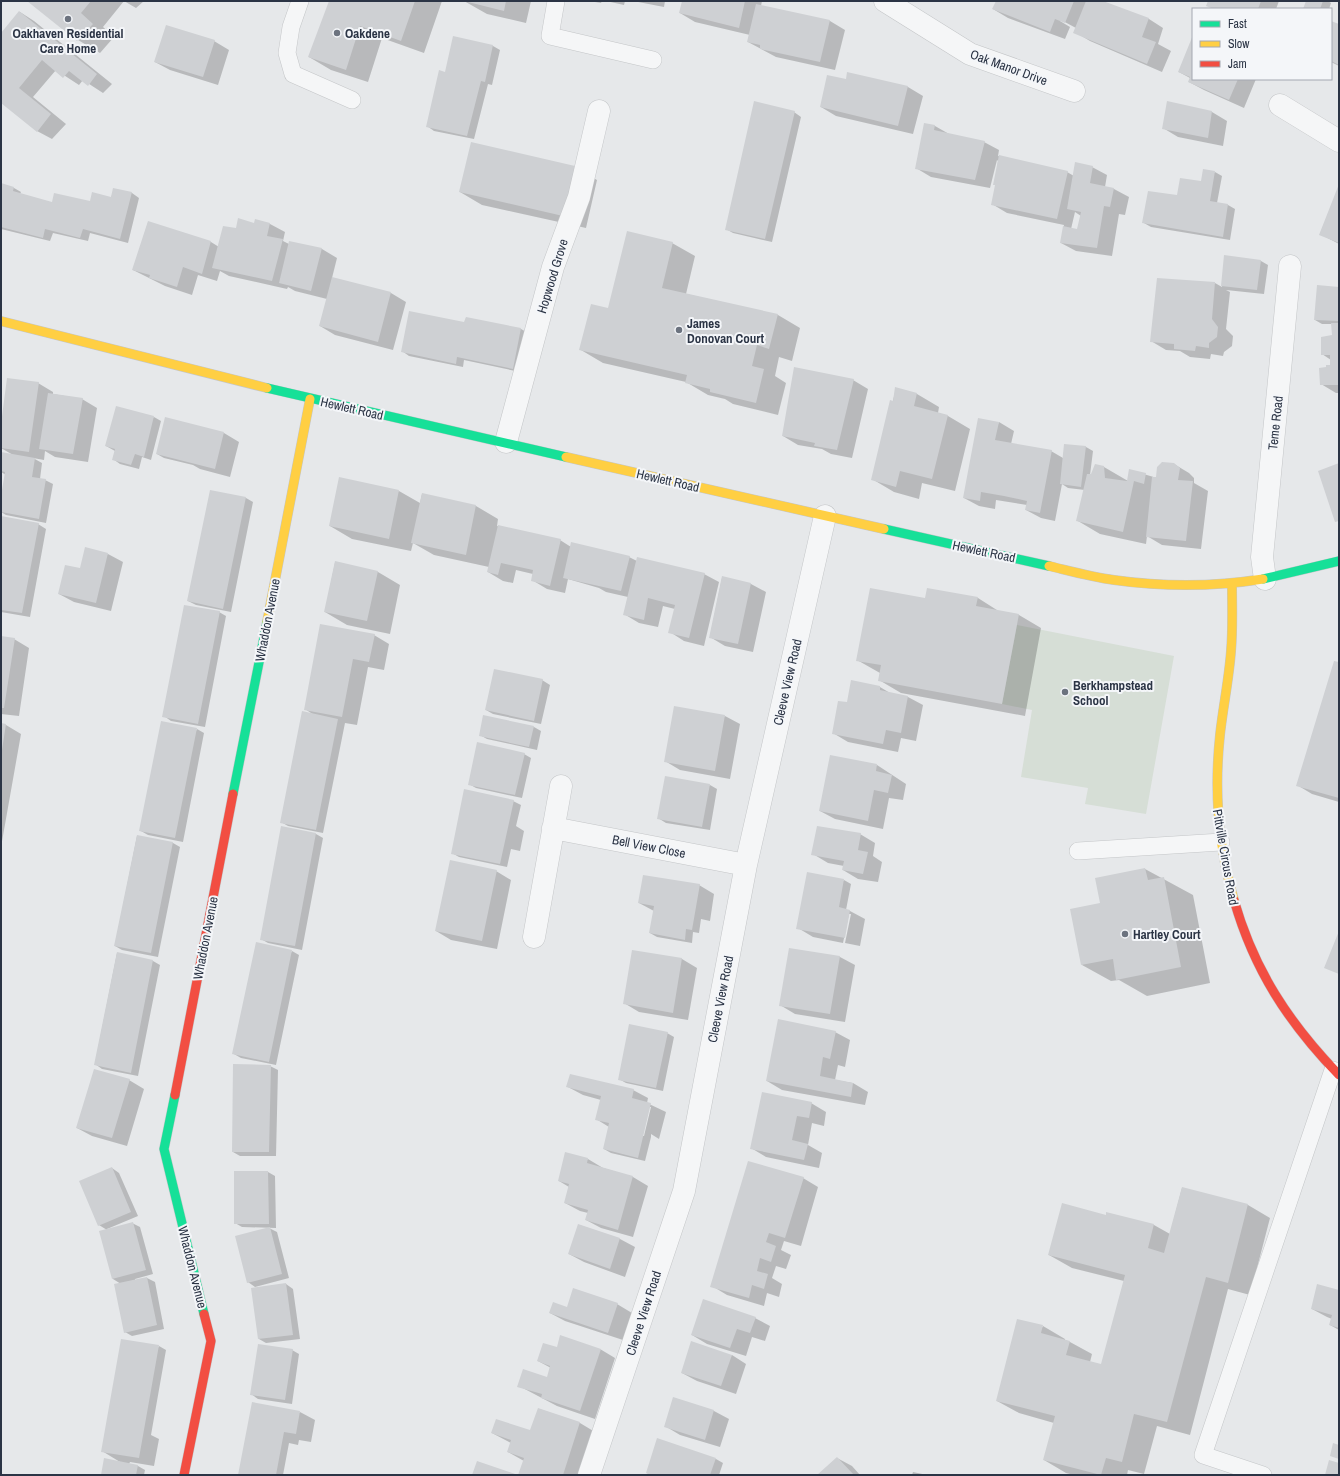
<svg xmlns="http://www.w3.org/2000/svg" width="1340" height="1476" font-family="'Archivo Narrow',sans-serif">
	<rect width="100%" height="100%" fill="#e6e8ea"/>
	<!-- green -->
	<path fill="#d6ded6" d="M1017,625L1174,656L1146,814L1085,804L1088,788L1021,777L1032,710L1002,704Z"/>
	<!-- shadow -->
	<path fill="#0003" fill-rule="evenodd" d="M28,1H144L136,8L124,1L103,27L114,37L100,53L78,40Z
		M330,1H442L424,53L382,38L368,82L331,70L309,57Z
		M464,1H531L526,23L487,14Z
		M589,1H602L601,3Z
		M606,1H625L624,5Z
		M633,1H665L664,7Z
		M683,1H762L761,6L830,21L845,30L835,70L776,57L748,42L750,35L695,22L680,13Z
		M997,1H1101L1149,19L1163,28L1158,44L1171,51L1162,72L1090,41L1075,32L1076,28L1061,20L1060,21L1070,27L1065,39L1008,18L993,9Z
		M1209,1H1279L1276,9H1214Z
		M1307,1H1328L1331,3L1329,9H1304Z
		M20,12L34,21L112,84L103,93L83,80L79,85L56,70L33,97L66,124L52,139L37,131L1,101V35Z
		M1331,23L1339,26V66L1331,62Z
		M454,37L493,46L500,50L492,85L488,84L474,139L434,131L427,126L446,73Z
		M1193,38V79H1256L1244,108L1204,90L1189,82L1190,78L1179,72Z
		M214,41L229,50L218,85L170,70L155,62Z
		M847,80L908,87L923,96L913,134L836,116L821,107Z
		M1168,102L1212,112L1227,121L1223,146L1178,137L1163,128Z
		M794,112L801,117L772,242L733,233L726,229Z
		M925,124L935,126L949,134L984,142L999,150L998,156L1067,172L1074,176L1092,167L1107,175L1105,187L1114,189L1129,197L1125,215L1119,214L1112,256L1076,251L1061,243L1064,225L1007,213L992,204L996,185L998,161L997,160L990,188L931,177L916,168ZM1075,212L1081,216L1078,230L1071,229Z
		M575,167L597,180L586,228L482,205L460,192Z
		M1215,172L1222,176L1217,203L1228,205L1235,209L1230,240L1151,227L1144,223L1177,197L1202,183Z
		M1,184L14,188L21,192L20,194L53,203H90L111,198L114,189L132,193L139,198L128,243L90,233L88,241L53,233L50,241L1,229Z
		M1339,187V244L1320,234Z
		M256,220L270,224L285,232L283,241L289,244V242L322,249L337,258L332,278L391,293L406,302L393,350L335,335L320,326L327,299L295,291L288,287L287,289L229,276L220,271L217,281L198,275L192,295L165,286L133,270L148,223L211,242L219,247L237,229L255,224Z
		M672,243L695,256L686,294L778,315L800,328L792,361L779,357L775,376L786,383L778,415L733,404L725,399L708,395L686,382L603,363L581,350L608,309Z
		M1225,256L1261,261L1268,265L1264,294L1226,290L1230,292L1226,329L1233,336L1232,346L1224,352L1223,356L1211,354L1210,359L1190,357L1180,351L1166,350L1151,341L1215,283L1222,287Z
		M1339,288V393H1336L1321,384L1331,366V360L1322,354L1333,336L1332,324H1322L1315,320Z
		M466,318L521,329L528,333L520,372L464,360L463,367L409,356L402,351L465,323Z
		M853,380L868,389L852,458L831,454L822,449L798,445L783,436Z
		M38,383L53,392V394L82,399L97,408L88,462L55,457L45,451L44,460L33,458L42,463L40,479L45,480L53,484L46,523L6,515L1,512V501L6,475L1,472V454L13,455L1,448V432Z
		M896,389L917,394L939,407L938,413L948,416L970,429L955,491L922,483L919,499L894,492L872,479Z
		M154,417L161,421L151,460L142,457L139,469L120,464L113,459L115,451L106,446Z
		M999,422L1014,431L1011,444L1051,451L1063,458L1065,445L1086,447L1093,451L1090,475L1104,467L1128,481L1130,470L1157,478L1174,464L1189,473L1194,478V483L1208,491L1201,549L1162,545L1147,536L1146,544L1100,534L1078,521L1085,490L1068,488L1062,484L1055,521L1041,518L1026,510L1027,505L996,500L995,509L979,506L964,498Z
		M224,433L239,442L230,477L200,469L193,465L164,458L157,454Z
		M211,491L246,498L253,502L231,612L196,605L188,601Z
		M399,491L420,503L422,494L476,506L498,519L497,526L560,540L571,547L629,557L637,561L704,574L719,582L704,646L684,641L670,632L675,609L663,606L658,627L639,623L624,614L628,597L606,592L599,588L568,579L565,593L547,589L532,580L533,574L516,570L513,583L503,581L488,572L489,567L434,555L413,543L411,551L352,539L330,526Z
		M1,517L38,524L46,529L30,617L1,612Z
		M108,554L123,562L111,611L74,602L59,594L81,569Z
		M335,563L378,572L400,585L390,634L347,625L325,612Z
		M722,578L751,584L766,592L753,652L725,646L710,637Z
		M978,598L1000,612L1019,615L1041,628L1025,716L901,693L879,680L880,673L857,660L926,599Z
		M219,612L226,616L205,727L171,721L164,716Z
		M374,635L389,644L384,670L368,667L357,725L345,723L323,833L288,826L281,822L314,715L305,709Z
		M1,637L14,639L29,648L19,716L1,714Z
		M1339,663V802L1312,794L1297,785Z
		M542,680L550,685L541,724L493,714L486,710Z
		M880,687L890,693L908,697L923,705L916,741L901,738L898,752L848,742L833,733L847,704Z
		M725,716L740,724L730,779L680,770L665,761Z
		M1,724L6,725L21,734L1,847Z
		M534,727L541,731L537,750L487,739L480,735Z
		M197,729L204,733L183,842L148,835L141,831Z
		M524,754L531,758L522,798L476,788L469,784Z
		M877,765L906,784L903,800L889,798L883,829L835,819L820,811Z
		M710,785L717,789L710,830L666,823L658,818Z
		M513,801L521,805L516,826L524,831L520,851L511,849L507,867L459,857L452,853Z
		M282,828L316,834L323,838L302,950L268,943L261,939Z
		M860,834L875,843L873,856L882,862L878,882L858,879L843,870L844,866L828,863L813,854Z
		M137,836L173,843L180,847L158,957L122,950L115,946Z
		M1145,869L1193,895L1210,983L1147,996L1119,980L1111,981L1082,965L1101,904Z
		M496,871L511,880L497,949L451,940L436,931Z
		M844,880L851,884L846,910L850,911L865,919L860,946L845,943L851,914H849L843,943L813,937L798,928Z
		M699,885L714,894L710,921L701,919L699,933L693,932L692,943L657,937L650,933L654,911L639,903Z
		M790,949L840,957L855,965L845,1022L795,1014L780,1005Z
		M292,951L299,955L276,1065L241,1058L234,1054Z
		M633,951L682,959L697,968L688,1020L639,1012L624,1003Z
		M117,953L153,961L160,965L138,1076L102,1069L95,1064Z
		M835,1032L850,1040L845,1067L838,1065L835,1080L853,1083L868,1092L865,1105L782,1090L767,1081Z
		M667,1033L674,1037L663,1091L626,1083L619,1079Z
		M270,1066L278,1070L276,1156H240L233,1152Z
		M129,1080L144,1089L127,1146L92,1136L77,1128Z
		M568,1087L633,1090L648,1098L647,1103L666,1112L659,1139L651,1134V1137L653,1138L651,1137L645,1161L611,1153L604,1149L609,1127L596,1119L601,1100L583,1095ZM649,1107H651L644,1136H642Z
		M811,1103L826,1112L824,1126L812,1123L808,1145L822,1153L819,1168L766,1157L751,1148Z
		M588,1159L603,1168L633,1177L648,1186L633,1237L601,1228L586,1220L588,1213L580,1211L565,1203L569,1187L559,1181Z
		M112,1168L119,1173L138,1216L107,1229L108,1230L132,1223L140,1227L153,1274L135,1279V1281L147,1278L155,1282L164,1329L132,1336L125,1332L121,1284L113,1279L107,1230L99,1225Z
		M235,1172H268L275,1176L276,1228L242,1227L235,1223Z
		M803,1178L818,1187L801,1246L784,1241L781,1250L791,1255L786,1269L776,1266L772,1278L782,1284L779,1297L767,1293L764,1306L727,1295L712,1286Z
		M1182,1188L1248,1205L1270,1218L1250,1295L1228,1289L1190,1435L1157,1426L1144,1474L1128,1470L1127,1475H1074L1066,1473L1044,1460L1054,1423L1019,1413L997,1401L1043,1326L1065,1339V1340L1070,1342L1092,1354L1090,1362L1102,1365L1124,1281L1072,1268L1049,1255L1106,1216L1107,1213L1154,1225L1170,1234Z
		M579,1225L620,1239L635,1247L625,1277L584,1262L569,1254Z
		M269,1228L277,1232L289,1278L255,1287L248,1282Z
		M286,1284L293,1289L300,1339L266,1343L259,1339L252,1289Z
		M1339,1291V1330L1330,1325L1332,1319L1327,1317L1312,1309Z
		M617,1304L632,1313L623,1340L565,1321L550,1313Z
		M755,1318L770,1326L765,1341L752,1337L746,1356L707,1344L692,1335Z
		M159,1346L166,1350L151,1435L159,1439L154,1466L130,1462L129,1464L138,1466L145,1470L144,1475H102L120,1462L102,1451Z
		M557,1349H600L615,1358L595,1419L557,1406L519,1386L548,1378L551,1368L538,1361Z
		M292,1350L299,1354L292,1404L258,1399L251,1394Z
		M732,1355L746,1364L736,1394L697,1381L682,1373Z
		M674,1398L714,1411L729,1419L720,1447L680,1435L665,1426Z
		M539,1409L580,1423L595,1432L580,1475H519L524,1461L508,1452L511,1443L492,1433L531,1432Z
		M300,1412L315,1420L311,1442L299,1440L298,1445L289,1443L283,1475H239Z
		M837,1458L852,1466L860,1475H818Z
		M716,1459L723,1463L719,1475H651L647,1473Z
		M913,1472L927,1475H912Z"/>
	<!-- building -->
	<path fill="#ced0d3" d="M27,1H91L81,13L93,24L77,41Z
		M329,1H415L401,41L360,26L346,70L308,57Z
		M464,1H506L504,11Z
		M682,1H745L739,28L679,13Z
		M996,1H1074L1065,23L1055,19L1050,32L992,9Z
		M1086,1H1103L1149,18L1142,37L1156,42L1147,64L1073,33Z
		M1208,1H1261L1258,9H1214L1206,6Z
		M1306,1H1323L1320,9H1303Z
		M756,4L830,20L820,62L760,49V45L747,42Z
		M19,11L97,74L88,86L69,71L63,78L42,60L19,88L51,114L37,132L1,103V33Z
		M1331,21L1339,24V65L1331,61Z
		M166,25L215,40L203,77L154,62Z
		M1193,35V79H1238L1229,100L1188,82L1190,77L1178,72Z
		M453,36L493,45L485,82L481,81L467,136L426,127L439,70L445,72Z
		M847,72L908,86L898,126L820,107L827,75L846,79Z
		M754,101L795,111L765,239L725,230Z
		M1167,101L1212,111L1208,138L1162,129Z
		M924,123L935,125L934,130L985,141L975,180L915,169Z
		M471,142L575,166L563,216L459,192Z
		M999,155L1068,171L1057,219L991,205L995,185H993Z
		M1075,162L1093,166L1090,183L1114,188L1110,207L1104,206L1097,248L1060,243L1063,226L1077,229L1081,212L1067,209Z
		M1203,169L1215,171L1210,201L1228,204L1223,237L1142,223L1148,191L1177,195L1180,178L1201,181Z
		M1,183L14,187L13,191L52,202L54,193L90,201L92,192L111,197L113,188L132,192L120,239L83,229L80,238L45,229L43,238L1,227Z
		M1339,184V243L1319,235Z
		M238,218L254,223L255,219L270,223L267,236L283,239L272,281L212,268L223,226L236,228Z
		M148,221L211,241L202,274L183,267L177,287L149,278L150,275L132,270Z
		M627,231L673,242L662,288L778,314L769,349L757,345L752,366L764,369L756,403L710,392V389L685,383L687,375L579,350L591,304L608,308Z
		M289,241L322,248L311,291L279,283Z
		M1224,255L1261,260L1257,290L1221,286Z
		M332,277L391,292L378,342L319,326Z
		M1157,278L1215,282L1212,319L1218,327L1217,337L1209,343V348L1196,346L1195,351L1174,349V344L1150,342Z
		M1317,285L1339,287V321L1314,320Z
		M409,311L464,322L466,317L521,328L513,369L457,357L456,364L401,352Z
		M1331,323H1339V385H1320L1319,368L1326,367V365H1330V355H1321V337L1332,335Z
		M794,367L854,379L837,450L814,446L815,443L782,436Z
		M7,378L39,382L29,452L1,448V424Z
		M895,387L917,393L914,406L948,415L932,479L900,471L896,487L871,480L890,400L893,401Z
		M48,393L83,398L73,454L39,449Z
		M116,406L154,416L144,457L135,454L131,465L112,460L115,449L105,446Z
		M165,417L224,432L215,469L156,454Z
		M978,418L999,422L995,440L1052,450L1040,513L1025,510L1027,501L1004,496L981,492L980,501L963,498Z
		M1064,444L1086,446L1081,487L1060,484Z
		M1,452L35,458L32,477L46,479L39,519L1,512V496L5,472L1,471Z
		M1162,462L1174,463L1180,468L1178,480L1193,481L1186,541L1146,537L1152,477H1156L1157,467Z
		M1339,463V521L1335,522L1318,471Z
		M1095,464L1104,466L1105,478L1127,481L1129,469L1146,473L1144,484L1134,481L1123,532L1076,521L1087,474H1091Z
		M339,477L399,490L389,539L329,526Z
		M210,490L246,497L223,609L187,601Z
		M422,493L476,505L466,555L411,543Z
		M1,516L39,523L22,613L1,610Z
		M498,525L561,539L550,586L531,581L533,570L501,563L498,575L487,572Z
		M571,542L630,556L621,591L563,578Z
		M85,547L108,553L96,603L58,594L65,565L80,568Z
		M637,557L705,573L689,638L668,633L675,605L648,598L644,620L623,615Z
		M335,561L378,571L367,621L324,612Z
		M722,576L751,583L738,644L709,638Z
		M870,588L925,598L927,588L978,597L976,606L1019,614L1002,704L878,681L881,665L856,661Z
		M184,605L220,611L198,724L162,717Z
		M320,624L375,634L369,662L353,659L342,717L304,710Z
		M1,636L15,638L4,708H1Z
		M1334,661L1339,662V798L1296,786Z
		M494,669L543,679L534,721L485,710Z
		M851,680L880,686V690L908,696L901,733L886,730L883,744L832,734L838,701L847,702Z
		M674,706L725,715L715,771L664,762Z
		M302,711L338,719L316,830L280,823Z
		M483,715L534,726L529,747L479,736Z
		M161,721L197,728L175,838L139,831Z
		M1,723L6,724L2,750H1Z
		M477,742L525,753L515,795L468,785Z
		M830,755L877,764L876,771L892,775L888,793L874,790L868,821L819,811Z
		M665,776L710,784L702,827L657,819Z
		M464,789L514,800L500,864L451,854Z
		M281,826L316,833L295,946L260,940Z
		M817,826L861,833L858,850L868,852L863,874L842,870L844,861L811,855Z
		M137,835L173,842L151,953L114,946Z
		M450,860L497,870L482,941L435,931Z
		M1145,868L1148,880L1164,877L1181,967L1116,980L1113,959L1081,965L1070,909L1100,903L1095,878Z
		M807,872L844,879L839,907L850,910L845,938L796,929Z
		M643,875L700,884L692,930L686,929L685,940L649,933L654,906L638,903Z
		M1339,931V974L1324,968Z
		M256,942L292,950L269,1062L232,1054Z
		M789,948L840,956L830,1014L779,1006Z
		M632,950L682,958L673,1013L623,1004Z
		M117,952L153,960L131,1073L94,1065Z
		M778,1019L836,1031L830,1059L823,1057L820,1076L853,1083L851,1097L766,1081Z
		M629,1024L668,1032L656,1088L618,1080Z
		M233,1064L271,1065L269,1152H232Z
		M94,1069L130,1079L112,1138L76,1128Z
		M570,1074L634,1089L632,1098L651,1103L638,1158L603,1149L609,1123L595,1120L601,1096L566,1087Z
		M762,1092L812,1102L809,1118L797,1116L792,1140L808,1144L804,1160L750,1149Z
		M565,1152L588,1158L587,1163L633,1176L618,1230L585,1220L588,1210L564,1203L569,1184L558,1181Z
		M748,1161L804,1177L785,1238L769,1233L766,1242L776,1246L771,1262L760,1258L757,1271L768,1274L764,1289L752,1285L749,1298L710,1287Z
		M112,1167L131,1212L98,1226L79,1181Z
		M234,1171H268L269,1224H234Z
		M1182,1187L1248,1204L1228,1283L1206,1277L1167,1422L1134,1414L1122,1462L1106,1458L1101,1475L1043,1460L1055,1416L996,1401L1017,1319L1043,1325L1041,1333L1070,1341L1066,1355L1101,1364L1125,1275L1048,1255L1062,1203L1106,1215V1212L1154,1224L1148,1248L1164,1253Z
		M133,1222L146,1270L112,1279L99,1231Z
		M578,1224L620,1238L610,1269L568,1254Z
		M270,1227L282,1274L247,1283L235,1236Z
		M147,1277L157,1325L124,1333L114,1284Z
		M286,1283L293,1335L258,1339L251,1288Z
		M1317,1284L1339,1290V1328L1329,1325L1332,1315L1311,1309Z
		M573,1288L618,1303L608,1333L549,1313L553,1302L567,1307Z
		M703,1299L756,1317L750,1333L737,1329L730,1348L691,1335Z
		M560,1335L601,1349L580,1411L541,1398L542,1394L517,1387L523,1369L547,1377L550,1366L537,1361L543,1343L557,1347Z
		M121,1339L159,1345L139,1458L101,1452Z
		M691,1341L732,1355L721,1386L681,1373Z
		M258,1344L293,1349L285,1400L250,1395Z
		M673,1397L714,1410L705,1440L664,1427Z
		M252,1402L300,1411L296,1434L284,1432L276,1475H238Z
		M538,1408L580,1422L563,1475H472L477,1461L518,1475L524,1458L507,1452L511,1440L491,1433L496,1419L530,1430Z
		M657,1438L716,1458L710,1475H651L646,1473Z
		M1333,1443L1339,1445V1459L1330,1456Z
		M837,1457L854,1475H817Z
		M104,1458L138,1465L136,1475H101Z
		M1329,1460L1339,1463V1475H1325Z"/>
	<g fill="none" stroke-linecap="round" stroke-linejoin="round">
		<!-- lane casing -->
		<g stroke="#c4c6c8" stroke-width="18">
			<path id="lane" d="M300,1L291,27L287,53L293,74L352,100
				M556,1L550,36L653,60
				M1078,851L1221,842
				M1263,1475L1203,1455L1333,1070"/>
		</g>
		<!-- street casing -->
		<g stroke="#c4c6c8" stroke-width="23">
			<path id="street" d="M885,1L970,54L1074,91
				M1280,105L1339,141
				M506,442L553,267L579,197L599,111
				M1265,579L1262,557L1290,266
				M553,828L746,865
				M534,937L561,786
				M589,1475L684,1191L746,865L825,516"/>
		</g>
		<!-- fast casing -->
		<g stroke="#c4c6c8" stroke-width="10">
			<path id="fast" d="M267,388L566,457
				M884,529L1049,566
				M1263,579L1339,561
				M233,794L267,622
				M175,1095L164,1149L204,1314"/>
		</g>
		<!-- slow casing -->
		<g stroke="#c4c6c8" stroke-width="10">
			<path id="slow" d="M1,321L267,388
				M566,457L884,529
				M1049,566C1070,571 1092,577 1114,580C1164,587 1213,587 1263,579
				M1232,584C1232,606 1233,628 1231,651C1229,679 1223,707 1220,735C1214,791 1218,846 1234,900
				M267,622L310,399"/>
		</g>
		<!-- jam casing -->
		<g stroke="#c4c6c8" stroke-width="10">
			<path id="jam" d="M1234,900C1254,970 1288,1022 1339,1075
				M175,1095L233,794
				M184,1475L211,1341L204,1314"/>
		</g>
		<!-- lane -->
		<use href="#lane" stroke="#f5f6f7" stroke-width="17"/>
		<!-- street -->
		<use href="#street" stroke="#f5f6f7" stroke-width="22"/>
		<!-- fast -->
		<use href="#fast" stroke="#16e098" stroke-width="9"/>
		<!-- slow -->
		<use href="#slow" stroke="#ffcf43" stroke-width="9"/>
		<!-- jam -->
		<use href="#jam" stroke="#f24e42" stroke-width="9"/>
	</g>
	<!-- markers -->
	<g fill="#6c737f" stroke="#f4f6f9" stroke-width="1.5">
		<circle cx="68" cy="19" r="4"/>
		<circle cx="337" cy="33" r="4"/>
		<circle cx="679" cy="330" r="4"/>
		<circle cx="1065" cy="692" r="4"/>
		<circle cx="1125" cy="934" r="4"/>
	</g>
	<g text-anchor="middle" stroke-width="4" stroke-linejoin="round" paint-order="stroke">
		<!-- poi labels -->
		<g font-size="13" font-weight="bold" fill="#2b3445" stroke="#f4f6f9" text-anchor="start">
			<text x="68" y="38" text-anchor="middle">Oakhaven Residential<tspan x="68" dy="15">Care Home</tspan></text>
			<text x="345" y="38">Oakdene</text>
			<text x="687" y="328">James<tspan x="687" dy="15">Donovan Court</tspan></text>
			<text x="1073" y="690">Berkhampstead<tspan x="1073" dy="15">School</tspan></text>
			<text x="1133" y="939">Hartley Court</text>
		</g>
		<!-- street labels -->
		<g font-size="13" fill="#2b3445" stroke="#f4f6f9">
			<text transform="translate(1009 67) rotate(20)" y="5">Oak Manor Drive</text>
			<text transform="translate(552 276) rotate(-73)" y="5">Hopwood Grove</text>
			<text transform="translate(352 408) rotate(13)" y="5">Hewlett Road</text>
			<text transform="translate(1275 423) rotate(-84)" y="5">Teme Road</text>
			<text transform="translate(668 480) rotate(13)" y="5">Hewlett Road</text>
			<text transform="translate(984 551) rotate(12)" y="5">Hewlett Road</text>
			<text transform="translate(267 620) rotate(-79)" y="5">Whaddon Avenue</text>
			<text transform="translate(787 682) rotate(-77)" y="5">Cleeve View Road</text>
			<text transform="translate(649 846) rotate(11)" y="5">Bell View Close</text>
			<text transform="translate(1226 857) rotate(80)" y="5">Pittville Circus Road</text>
			<text transform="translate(205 938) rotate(-79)" y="5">Whaddon Avenue</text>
			<text transform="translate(720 999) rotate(-79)" y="5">Cleeve View Road</text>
			<text transform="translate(193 1267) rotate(76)" y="5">Whaddon Avenue</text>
			<text transform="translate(643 1313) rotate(-72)" y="5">Cleeve View Road</text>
		</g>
	</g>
	<!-- border -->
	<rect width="1340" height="1476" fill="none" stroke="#2b3445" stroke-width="4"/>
	<!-- legend -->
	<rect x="1192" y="8" width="140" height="72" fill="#f4f6f9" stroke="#a4a8b1"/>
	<rect x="1200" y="21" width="20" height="6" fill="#16e098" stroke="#a4a8b1"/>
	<text x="1228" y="28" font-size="12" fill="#2b3445">Fast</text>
	<rect x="1200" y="41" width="20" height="6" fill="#ffcf43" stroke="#a4a8b1"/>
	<text x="1228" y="48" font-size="12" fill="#2b3445">Slow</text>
	<rect x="1200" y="61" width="20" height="6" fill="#f24e42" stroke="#a4a8b1"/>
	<text x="1228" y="68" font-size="12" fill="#2b3445">Jam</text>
</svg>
